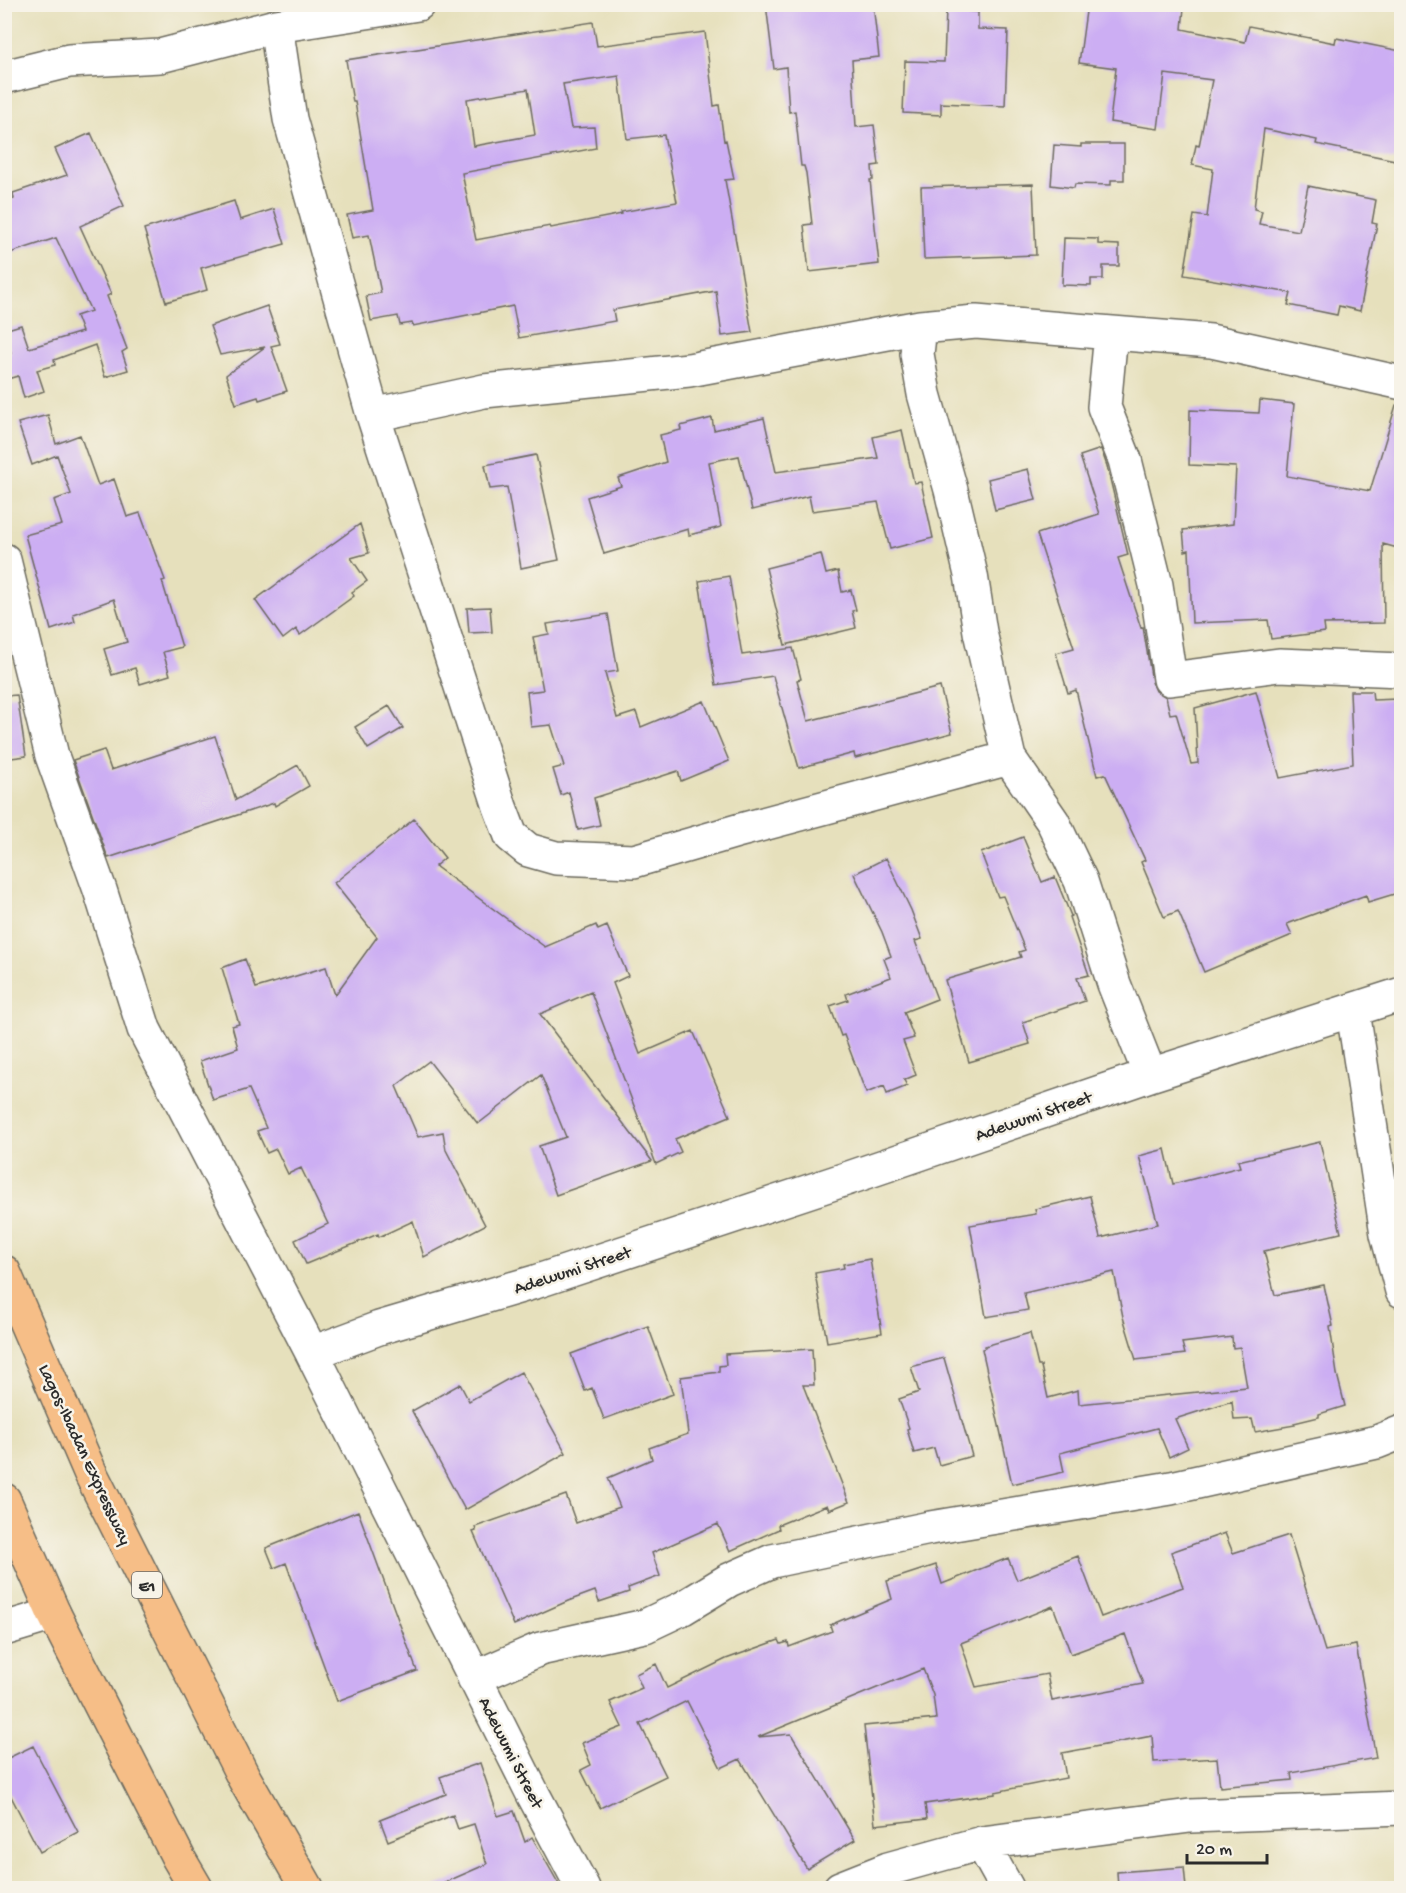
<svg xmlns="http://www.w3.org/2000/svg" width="1406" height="1893" font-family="'Gochi Hand',sans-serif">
	<rect width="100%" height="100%" fill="#f7f3e8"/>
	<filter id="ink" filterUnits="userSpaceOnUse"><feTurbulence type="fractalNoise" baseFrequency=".0167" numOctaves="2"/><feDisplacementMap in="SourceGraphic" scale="12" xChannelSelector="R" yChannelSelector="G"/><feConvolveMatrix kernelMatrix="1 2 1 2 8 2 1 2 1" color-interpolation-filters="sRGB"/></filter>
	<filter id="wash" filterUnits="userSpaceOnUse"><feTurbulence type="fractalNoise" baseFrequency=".008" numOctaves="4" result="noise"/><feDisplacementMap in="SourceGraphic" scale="24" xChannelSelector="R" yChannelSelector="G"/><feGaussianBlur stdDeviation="1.35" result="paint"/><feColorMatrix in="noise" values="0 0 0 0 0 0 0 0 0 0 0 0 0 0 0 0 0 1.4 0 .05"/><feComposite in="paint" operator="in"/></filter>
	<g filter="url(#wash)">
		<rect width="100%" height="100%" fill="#e6e0bc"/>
		<g id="blocks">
			<!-- building -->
			<path fill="#ccaef3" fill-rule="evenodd" d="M766,4H873L879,57L852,60L856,127L874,125L879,165L872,166L873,180H870L879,264L809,272L804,225L812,224L806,173L804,166H801L795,111L789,112L786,67L774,69Z
				M1087,4H1154L1184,8L1182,29L1245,42L1249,26L1335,43L1336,38L1401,51V129L1395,160L1316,144L1317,140L1264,129L1254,209L1262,211L1259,224L1299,231L1308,186L1376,200L1372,223L1377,224L1360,311L1339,306L1337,315L1288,305L1291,293L1184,275L1194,215L1207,217L1213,169L1192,165L1196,145L1199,146L1212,80L1165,74L1158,129L1110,122L1116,68L1079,63Z
				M946,10L978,12V29L1008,30L1005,106L941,103V115L903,113L905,61L944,62Z
				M593,22L597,46L705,32L714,106L719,105L724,141L726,140L734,179L725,180L752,332L722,336L716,291L613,310L615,321L519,338L513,306L413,326L412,323L400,325L398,316L371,321L366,296L381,293L369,235L352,238L347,215L373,210L355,102H353L346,60ZM619,76L627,139L664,135L677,202L621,212L622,214L551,228L550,226L476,240L462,173L596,148L594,127L571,128L563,84ZM528,89L535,135L474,146L467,99Z
				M91,133L124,206L80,226L111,294L107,296L127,349L122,352L128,370L105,377L95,345L54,360L55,365L37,370L44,391L24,398L18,376L4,380V355L11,353L4,330L21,325L29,348L82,332L76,316L91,311L56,238L4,255V202L14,199L13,193L67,175L55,149Z
				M1081,144H1124V180H1111V185L1075,184L1074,188L1051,185L1054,145L1081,147Z
				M1033,184L1036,255L924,259L921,187Z
				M234,201L240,220L274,209L285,244L201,268L207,290L166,302L144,229Z
				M1064,238L1098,239V244L1119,245V266H1103V279H1091V286L1062,285Z
				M267,306L280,344L271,346L287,391L259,400L258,397L236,404L226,375L265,347L220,355L210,326Z
				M1260,400L1294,404L1287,476L1370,491L1396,405L1401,406V549L1383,544L1384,623L1324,624L1325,632L1271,639L1268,620L1192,623L1189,550L1185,551L1183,530L1233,524L1236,467L1189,465L1190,410L1259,413Z
				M48,415L56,444L80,435L98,485L114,479L127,517L140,513L165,580L162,581L182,647L163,652L170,675L140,684L135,668L112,675L104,649L127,642L114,599L73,614L75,622L51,630L25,535L62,525L54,500L71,494L57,455L32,465L18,423Z
				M712,418L714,430L764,418L776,472L878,458L873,437L902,430L914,483L921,482L933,538L890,549L878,502L812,511L809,496L752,510L739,456L709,462L721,527L689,535L688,529L604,554L587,497L621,486L618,478L666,462L660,435L681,430L680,426Z
				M1101,449L1107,466L1128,555L1118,558L1141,628L1143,627L1152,682L1156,691L1166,697L1170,714L1176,713L1191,764L1198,763L1195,708L1256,691L1280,778L1353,764L1350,691H1372L1373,700L1398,699L1401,892L1368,902L1366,895L1287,924L1292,935L1204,972L1178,911L1164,917L1141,862L1145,860L1105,774L1097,776L1076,690L1068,693L1056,653L1074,648L1037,534L1099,514L1080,456Z
				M536,455L559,560L521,568L507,487L490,489L485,465Z
				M1028,469L1036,500L995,510L988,479Z
				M360,524L369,553L351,558L367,581L352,592L354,596L300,635L296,629L283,639L255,600Z
				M821,554L826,574L838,571L842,592L851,590L856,610L852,611L856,628L785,645L766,568Z
				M729,576L742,655L793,648L801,679L797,680L808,721L940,687L952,733L855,758L854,753L799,768L773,676L716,685L699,581Z
				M490,607L492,632L469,633L467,608Z
				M608,614L618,671L605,673L617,718L636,712L641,727L704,701L729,761L681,781L678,771L594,798L600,825L578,830L569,792L561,795L553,769L564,766L551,725L531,727L527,692L543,690L533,637L549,634L547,624Z
				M17,695L26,756L4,759V696Z
				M389,706L403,728L368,749L355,727Z
				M215,736L236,800L298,765L309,786L275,806L274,803L108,858L73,760L104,750L111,770Z
				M414,819L445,858L435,866L545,947L596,925L598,930L607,926L628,976L613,983L640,1054L693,1031L730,1116L675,1139L681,1152L656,1164L591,992L540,1014L652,1161L556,1195L539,1146L566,1137L541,1075L478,1124L429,1061L396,1086L418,1137L443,1132L446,1150L485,1225L424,1257L413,1221L379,1237L378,1234L306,1264L295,1240L328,1224L301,1168L288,1174L276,1149L267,1153L257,1131L266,1128L249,1089L213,1100L200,1061L238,1048L232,1026L239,1024L222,968L245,959L256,988L326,967L335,995L377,937L334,883Z
				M1023,837L1042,882L1055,877L1071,916L1069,917L1089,975L1077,978L1085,1001L1023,1022L1030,1044L969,1062L945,980L1021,957L1019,952L1025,950L1003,896L998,897L981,853Z
				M886,858L911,910L922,939L915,941L937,999L904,1012L914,1038L903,1041L916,1075L904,1080L907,1086L887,1094L884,1086L866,1093L844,1035L841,1036L830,1006L848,1000L846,994L891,977L884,959L891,956L882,932L854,874Z
				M1320,1142L1341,1233L1264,1251L1275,1295L1324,1285L1333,1326L1330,1327L1337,1374L1345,1406L1319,1414V1417L1294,1423L1295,1425L1255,1432L1252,1419L1234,1420L1232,1401L1175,1419L1188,1448L1169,1457L1157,1428L1060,1453L1064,1472L1012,1484L982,1349L985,1348V1346L1030,1333L1038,1366H1041L1048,1398L1078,1390L1079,1404L1247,1387L1240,1347L1233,1348L1232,1337L1182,1343L1185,1354L1136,1360L1123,1317L1114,1272L1024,1293L1028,1310L986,1317L970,1225L1036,1214L1035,1209L1090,1196L1100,1238L1158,1224L1139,1156L1165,1149L1173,1184L1240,1167L1238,1161Z
				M870,1259L882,1333L827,1342L815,1273L844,1268L843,1264Z
				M648,1326L673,1394L604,1419L592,1388L585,1391L571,1354Z
				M812,1349L814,1385H803L849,1502L829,1510L827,1505L778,1525L779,1529L730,1551L718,1524L652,1553L660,1576L628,1588L629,1592L599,1602L595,1591L568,1601L514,1625L473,1532L476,1531L475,1527L566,1495L576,1523L620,1507L608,1478L652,1459L649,1448L688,1434L681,1377L719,1372V1366L726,1365L725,1354Z
				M944,1358L972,1456L939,1465L934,1448L914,1453L907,1429L909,1428L899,1399L919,1392L911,1367Z
				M521,1372L566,1453L465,1510L412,1411L460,1384L469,1401Z
				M358,1511L417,1671L337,1701L286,1563L274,1568L266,1548Z
				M1225,1533L1233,1553L1289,1535L1325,1651L1356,1645L1376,1758L1291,1773L1292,1780L1220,1787L1217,1758L1154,1762L1152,1736L1062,1753L1066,1778L995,1792V1794L925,1804L927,1819L875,1825L864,1726L936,1719L933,1695L923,1669L758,1737L791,1734L855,1840L807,1869L740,1759L721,1768L687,1701L640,1724L666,1776L600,1808L581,1770L591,1765L582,1743L622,1727L610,1702L642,1688L636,1674L656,1664L667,1688L726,1659L779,1640L781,1644L788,1642L789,1647L832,1631L830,1625L892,1599L887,1581L936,1565L942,1584L1008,1558L1017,1580L1078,1556L1101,1617L1183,1587L1171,1552ZM1053,1606L1071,1654L1125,1634L1143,1684L1052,1701L1047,1674L976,1687L961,1643Z
				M33,1746L78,1832L40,1852L4,1783V1760Z
				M480,1763L498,1816L514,1811L525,1842L532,1837L561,1888H432L487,1864L474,1824L458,1829L453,1815L388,1841L380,1820L446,1794L440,1777Z
				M1184,1867L1186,1888H1118L1117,1872Z"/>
		</g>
	</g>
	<g filter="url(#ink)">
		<use href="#blocks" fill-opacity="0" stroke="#6c6a5e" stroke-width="1.5"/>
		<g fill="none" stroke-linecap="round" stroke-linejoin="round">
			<!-- minor casing -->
			<g stroke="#6c6a5e" stroke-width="36">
				<path id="minor" d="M276,26L290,119L373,415L500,807L511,836L528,850L556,858L634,861L737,831L1009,758
					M4,77L69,61L160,56L276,26L418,4
					M920,327L917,354L924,394L951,490L971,575L980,632L1009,758L1053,822L1081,881L1114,984L1150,1075
					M1111,333L1104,407L1125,460L1156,585L1170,679L1279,665L1402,670
					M373,415L484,391L689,370L920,327L976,322L1211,341L1402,383
					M4,560L52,756L100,890L144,1029L312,1353
					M1353,1011L1387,1234L1402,1291
					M4,1629L54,1614
					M474,1678L540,1649L645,1626L683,1608L729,1580L772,1561L930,1528L1171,1488L1377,1442L1402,1432
					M982,1843L1007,1888
					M583,1888L534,1796L312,1353L379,1328L535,1282L846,1179L1150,1075L1402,994
					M840,1888L888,1869L982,1843L1190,1816L1402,1808"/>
			</g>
			<!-- highway casing -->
			<g stroke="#6c6a5e" stroke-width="36">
				<path id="highway" d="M4,1272L90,1472L244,1778L307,1888
					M4,1500L54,1614L179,1859L196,1888"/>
			</g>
			<!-- minor -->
			<use href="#minor" stroke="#fff" stroke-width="33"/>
			<!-- highway -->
			<use href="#highway" stroke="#f6be87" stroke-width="33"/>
		</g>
	</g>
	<g text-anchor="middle" stroke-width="5" stroke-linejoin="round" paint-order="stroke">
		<!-- shield labels -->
		<rect fill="#f7f3e8" stroke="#686764" stroke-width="1.5" x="132" y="1572" width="30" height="26" rx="4.5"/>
		<g font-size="16" font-weight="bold" fill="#2b2b2b">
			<text x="147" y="1591">E1</text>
		</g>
		<!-- street labels -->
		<g font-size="18" fill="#2b2b2b" stroke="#f7f3e8">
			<text transform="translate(1033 1115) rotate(-19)" y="6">Adewumi Street</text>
			<text transform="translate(572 1269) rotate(-18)" y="6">Adewumi Street</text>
			<text transform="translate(86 1454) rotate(65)" y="6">Lagos-Ibadan Expressway</text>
			<text transform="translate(512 1752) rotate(63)" y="6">Adewumi Street</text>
		</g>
	</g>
	<!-- margin -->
	<rect width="1406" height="1893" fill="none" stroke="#f7f3e8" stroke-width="24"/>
	<!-- scale -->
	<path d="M1187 1854v9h80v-9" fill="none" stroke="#2b2b2b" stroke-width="3"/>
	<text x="1196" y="1854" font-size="18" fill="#2b2b2b" stroke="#f7f3e8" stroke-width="4.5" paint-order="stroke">20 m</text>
</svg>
